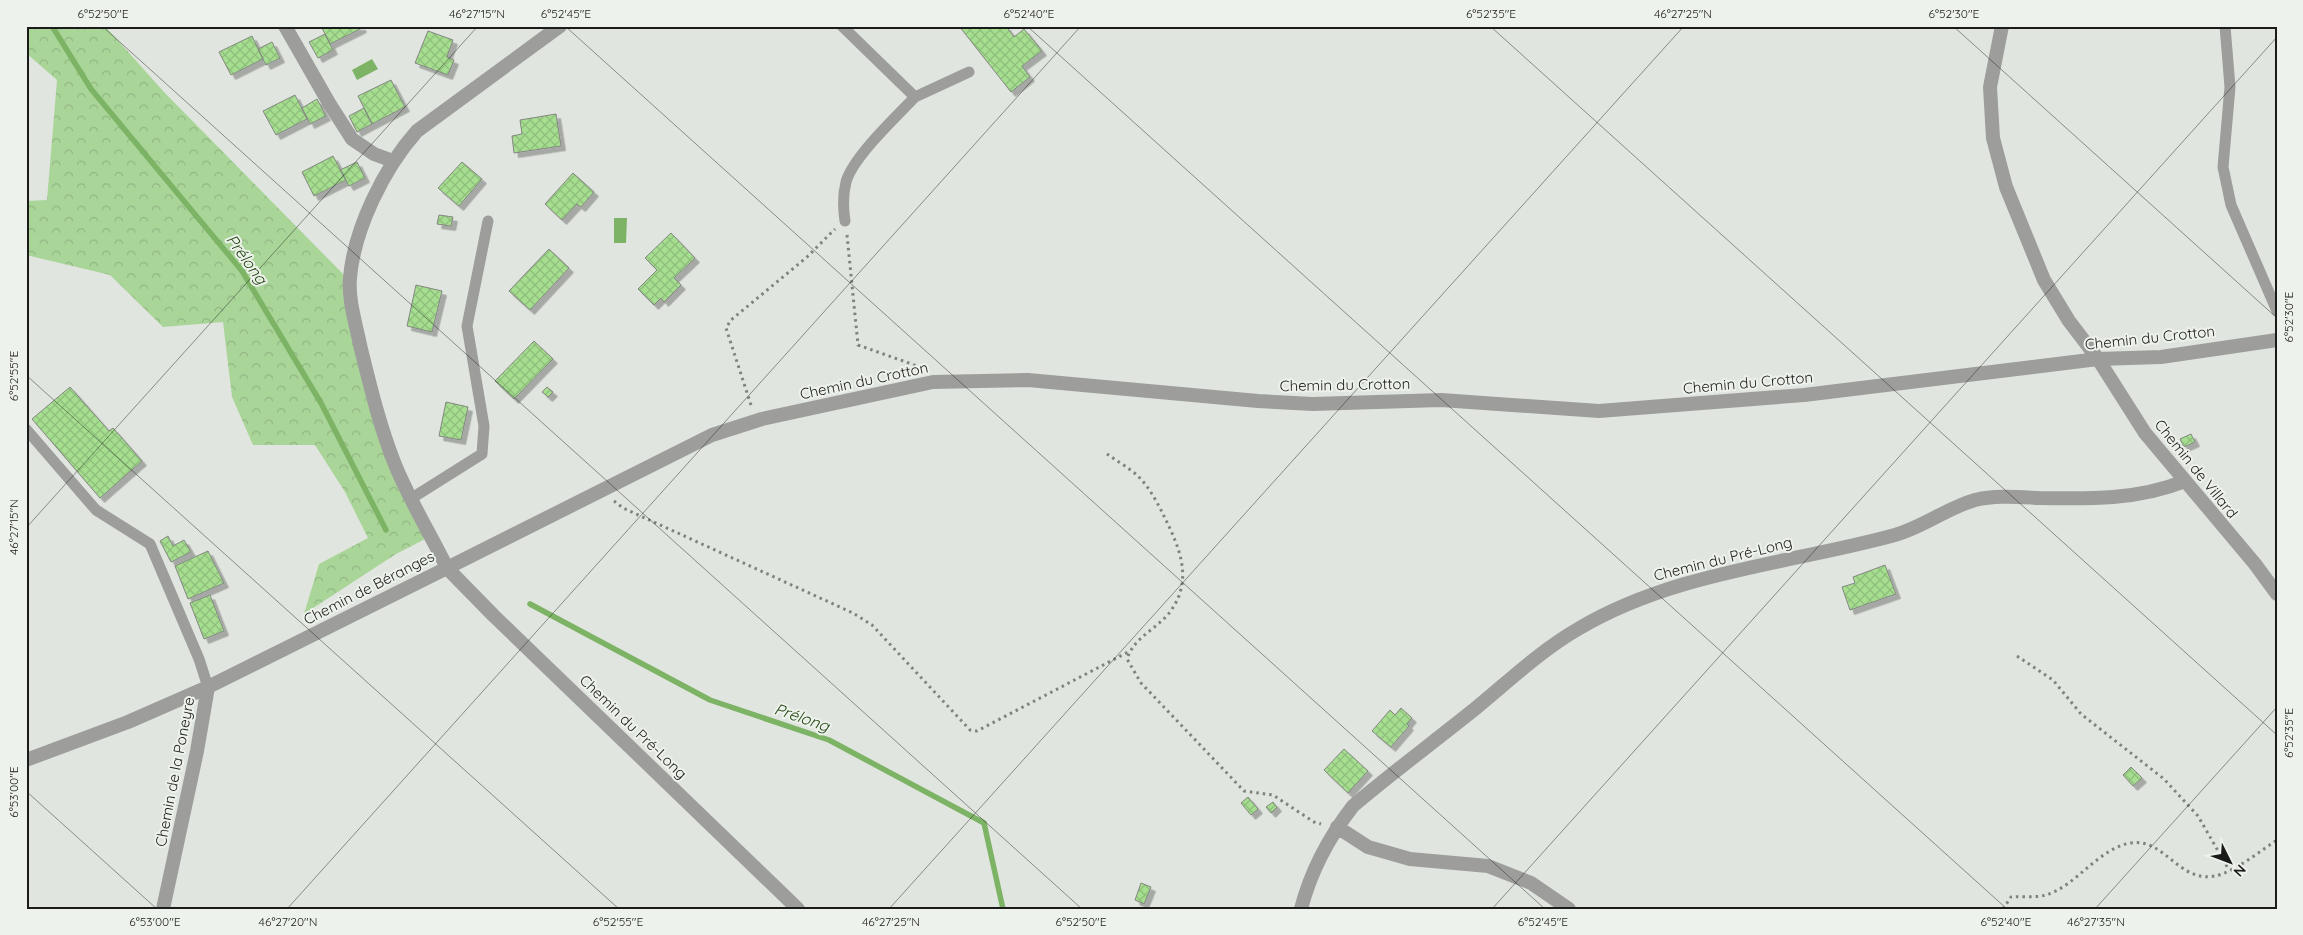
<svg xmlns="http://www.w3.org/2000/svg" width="2303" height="935" font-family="Quicksand,sans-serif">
	<defs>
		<pattern id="forest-crowns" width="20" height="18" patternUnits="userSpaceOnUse" patternTransform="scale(1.25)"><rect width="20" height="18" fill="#aad599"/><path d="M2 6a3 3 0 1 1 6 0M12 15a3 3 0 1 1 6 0" fill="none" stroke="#92b683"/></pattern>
		<pattern id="building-cross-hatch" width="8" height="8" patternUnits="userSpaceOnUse" patternTransform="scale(1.25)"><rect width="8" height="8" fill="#a6de8f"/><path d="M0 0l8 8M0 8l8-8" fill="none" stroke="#8ebe7b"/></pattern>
		<filter id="shadow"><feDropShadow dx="4.5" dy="4.5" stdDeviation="0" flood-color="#0004"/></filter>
	</defs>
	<rect width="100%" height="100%" fill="#e1e5df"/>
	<!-- forest -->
	<path fill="url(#forest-crowns)" d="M26,26H105L164,92L349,280L374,407L431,536L396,554L304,614L319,564L368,538L345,492L315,445H253L232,397L223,322L163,327L110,275L26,255V201L47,200L57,80L26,53Z"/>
	<!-- water -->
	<path fill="#7cb365" d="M372,59L378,69L357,80L352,70Z
		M614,218H627L626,243H614Z"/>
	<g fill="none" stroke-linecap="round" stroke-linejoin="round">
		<!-- stream -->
		<path stroke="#7cb365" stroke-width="5.5" d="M52,26L91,89L242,271L321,403L386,530
			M530,604L710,700L829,740L984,823L1003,909"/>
	</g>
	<!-- building -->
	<path fill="url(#building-cross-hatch)" stroke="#838782" filter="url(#shadow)" d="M321,26H361L362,28L330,44Z
		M959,26H1006L1014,37L1024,29L1042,51L1022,66L1030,77L1011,92Z
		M428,31L453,40L447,57L454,60L448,75L415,63Z
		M325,34L333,50L318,58L309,42Z
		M252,36L263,59L231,75L219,52Z
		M272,42L280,58L266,65L258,49Z
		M391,80L405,107L372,124L358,96Z
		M295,95L307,119L276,135L263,111Z
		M317,99L326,116L310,124L302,108Z
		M364,108L372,124L357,132L349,116Z
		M556,114L561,146L514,153L512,136L522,134L520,120Z
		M333,156L346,180L314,196L302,172Z
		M357,162L365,178L349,186L340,170Z
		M462,162L482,179L459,206L438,188Z
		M573,173L594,192L581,207L577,204L562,220L545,204Z
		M439,215L453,217L451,226L437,224Z
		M671,233L695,258L674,278L681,285L664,302L661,298L654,305L638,289L657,270L645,258Z
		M549,249L569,268L530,310L509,291Z
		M416,285L442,291L432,332L407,326Z
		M534,341L553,359L514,399L495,381Z
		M70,387L109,431L113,428L142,461L100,498L32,419Z
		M547,387L553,392L548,397L542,392Z
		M446,402L468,407L461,440L439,436Z
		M2191,434L2195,442L2184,447L2180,439Z
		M168,536L173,546L184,540L191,552L171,562L160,541Z
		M208,551L224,583L188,599L175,566Z
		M1885,565L1896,594L1850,610L1842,587L1855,583L1853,577Z
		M210,595L224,631L204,639L190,603Z
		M1401,708L1412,718L1407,724L1409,726L1391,747L1372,731L1390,710L1395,715Z
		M1344,749L1368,771L1348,793L1324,770Z
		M2131,767L2142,778L2133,786L2123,775Z
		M1248,797L1258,809L1251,815L1241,803Z
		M1273,802L1277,807L1271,813L1266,807Z
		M1141,883L1151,887L1144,904L1135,900Z"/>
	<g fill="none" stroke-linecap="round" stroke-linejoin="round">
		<!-- path -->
		<path stroke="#7f827e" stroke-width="3" stroke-dasharray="2.5 4" stroke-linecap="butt" d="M847,235L858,345L920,367
			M751,405L726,328L731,320L807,257L835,229
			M1107,454C1117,461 1129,468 1138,476C1150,488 1158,504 1165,518C1179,547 1193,578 1172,609C1159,629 1135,635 1127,659L1141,683L1244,791L1273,795L1314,822L1321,824
			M614,501L623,508L853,613L872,625L970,730L977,731L1130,651
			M2017,656L2053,680L2081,714L2164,779L2198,816L2229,870
			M2003,909L2011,897C2022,896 2036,898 2046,895C2076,886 2098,849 2130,843C2167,837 2180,889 2222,874C2241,867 2260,851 2277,840"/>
		<!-- service -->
		<path stroke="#9d9e9c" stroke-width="11" d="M842,26L915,97C896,117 853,157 846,182C843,194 843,208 845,221
			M2225,26L2230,87L2223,167L2231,205L2277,311
			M915,97L969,72
			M26,429L96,510L150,544L199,659L208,687
			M412,498L482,454L484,426L467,326L488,221"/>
		<!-- minor -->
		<path stroke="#9d9e9c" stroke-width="14" d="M285,26L329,103L352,139L374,154L393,161
			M2002,26L1990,87L1993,138L2006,187L2044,280L2069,321L2098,359L2145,433L2255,564L2277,594
			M26,760L128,722L208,687L447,568C430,533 408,498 394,462C379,424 370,385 360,345C356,324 348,300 350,278C354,229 384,168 417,131L560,26
			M1337,827L1368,847L1410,859L1488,866L1531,883L1569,909
			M163,909L197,751L208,687
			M798,909L493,615L447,568L712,435L762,419L933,382L1028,380L1258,401L1313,404L1441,400L1599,411L1804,395L2098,359L2161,357L2277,340
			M1301,909C1311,870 1329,837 1353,806C1393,772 1435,741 1476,708C1509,681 1540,651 1578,629C1673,572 1789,564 1895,535C1923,527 1947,508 1975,500C1995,495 2018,497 2039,498C2089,499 2138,500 2185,481"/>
	</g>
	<!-- ticks -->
	<path fill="none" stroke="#1b1c1a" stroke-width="1" stroke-opacity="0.45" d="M102,26L1082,909M565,26L1545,909M1027,26L2007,909M1490,26L2277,735M1953,26L2277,318M26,375L619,909M26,528L478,26M26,791L157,909M287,909L1081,26M889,909L1684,26M1492,909L2277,37M2095,909L2277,707"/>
	<g text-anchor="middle" stroke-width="4" stroke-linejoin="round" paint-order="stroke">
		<!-- street labels -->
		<g font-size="15" fill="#1b1c1a" stroke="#eef2ec">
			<text transform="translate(2150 338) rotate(-6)" y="5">Chemin du Crotton</text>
			<text transform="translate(864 381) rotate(-12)" y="5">Chemin du Crotton</text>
			<text transform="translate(1748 383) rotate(-5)" y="5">Chemin du Crotton</text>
			<text transform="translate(1345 385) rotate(-1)" y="5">Chemin du Crotton</text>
			<text transform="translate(2196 469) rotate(51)" y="5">Chemin de Villard</text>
			<text transform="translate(1723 559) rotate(-14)" y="5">Chemin du Pré-Long</text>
			<text transform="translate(369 588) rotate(-27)" y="5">Chemin de Béranges</text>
			<text transform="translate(633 727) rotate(44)" y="5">Chemin du Pré-Long</text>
			<text transform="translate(175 772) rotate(-79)" y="5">Chemin de la Poneyre</text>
		</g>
		<!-- water labels -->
		<g font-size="16" font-style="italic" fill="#244812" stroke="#eef2ec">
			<text transform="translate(247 259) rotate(54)" y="6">Prélong</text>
			<text transform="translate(802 717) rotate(19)" y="6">Prélong</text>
		</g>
	</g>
	<!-- border -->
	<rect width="2303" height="935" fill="none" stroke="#eef2ec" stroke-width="55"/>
	<!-- north arrow -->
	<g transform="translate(2230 862) rotate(132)" stroke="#eef2ec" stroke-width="4" paint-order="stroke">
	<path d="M0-4L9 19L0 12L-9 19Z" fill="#1b1c1a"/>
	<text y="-8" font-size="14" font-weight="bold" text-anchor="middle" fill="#1b1c1a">N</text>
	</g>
	<rect x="28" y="28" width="2248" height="880" fill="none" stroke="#1b1c1a" stroke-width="2"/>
	<g font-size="12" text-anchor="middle" fill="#1b1c1a">
		<text x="103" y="18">6°52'50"E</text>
		<text x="477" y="18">46°27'15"N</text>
		<text x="566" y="18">6°52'45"E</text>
		<text x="1029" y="18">6°52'40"E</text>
		<text x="1491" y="18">6°52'35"E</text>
		<text x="1683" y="18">46°27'25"N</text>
		<text x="1954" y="18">6°52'30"E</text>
		<text transform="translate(2289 317) rotate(-90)" y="4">6°52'30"E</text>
		<text transform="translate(14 376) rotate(-90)" y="4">6°52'55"E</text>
		<text transform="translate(14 527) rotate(-90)" y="4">46°27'15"N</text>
		<text transform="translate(2289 733) rotate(-90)" y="4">6°52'35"E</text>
		<text transform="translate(14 792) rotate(-90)" y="4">6°53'00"E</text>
		<text x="155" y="926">6°53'00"E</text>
		<text x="288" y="926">46°27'20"N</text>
		<text x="618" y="926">6°52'55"E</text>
		<text x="891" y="926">46°27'25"N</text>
		<text x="1081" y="926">6°52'50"E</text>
		<text x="1543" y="926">6°52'45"E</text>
		<text x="2006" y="926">6°52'40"E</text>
		<text x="2096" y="926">46°27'35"N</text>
	</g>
</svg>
